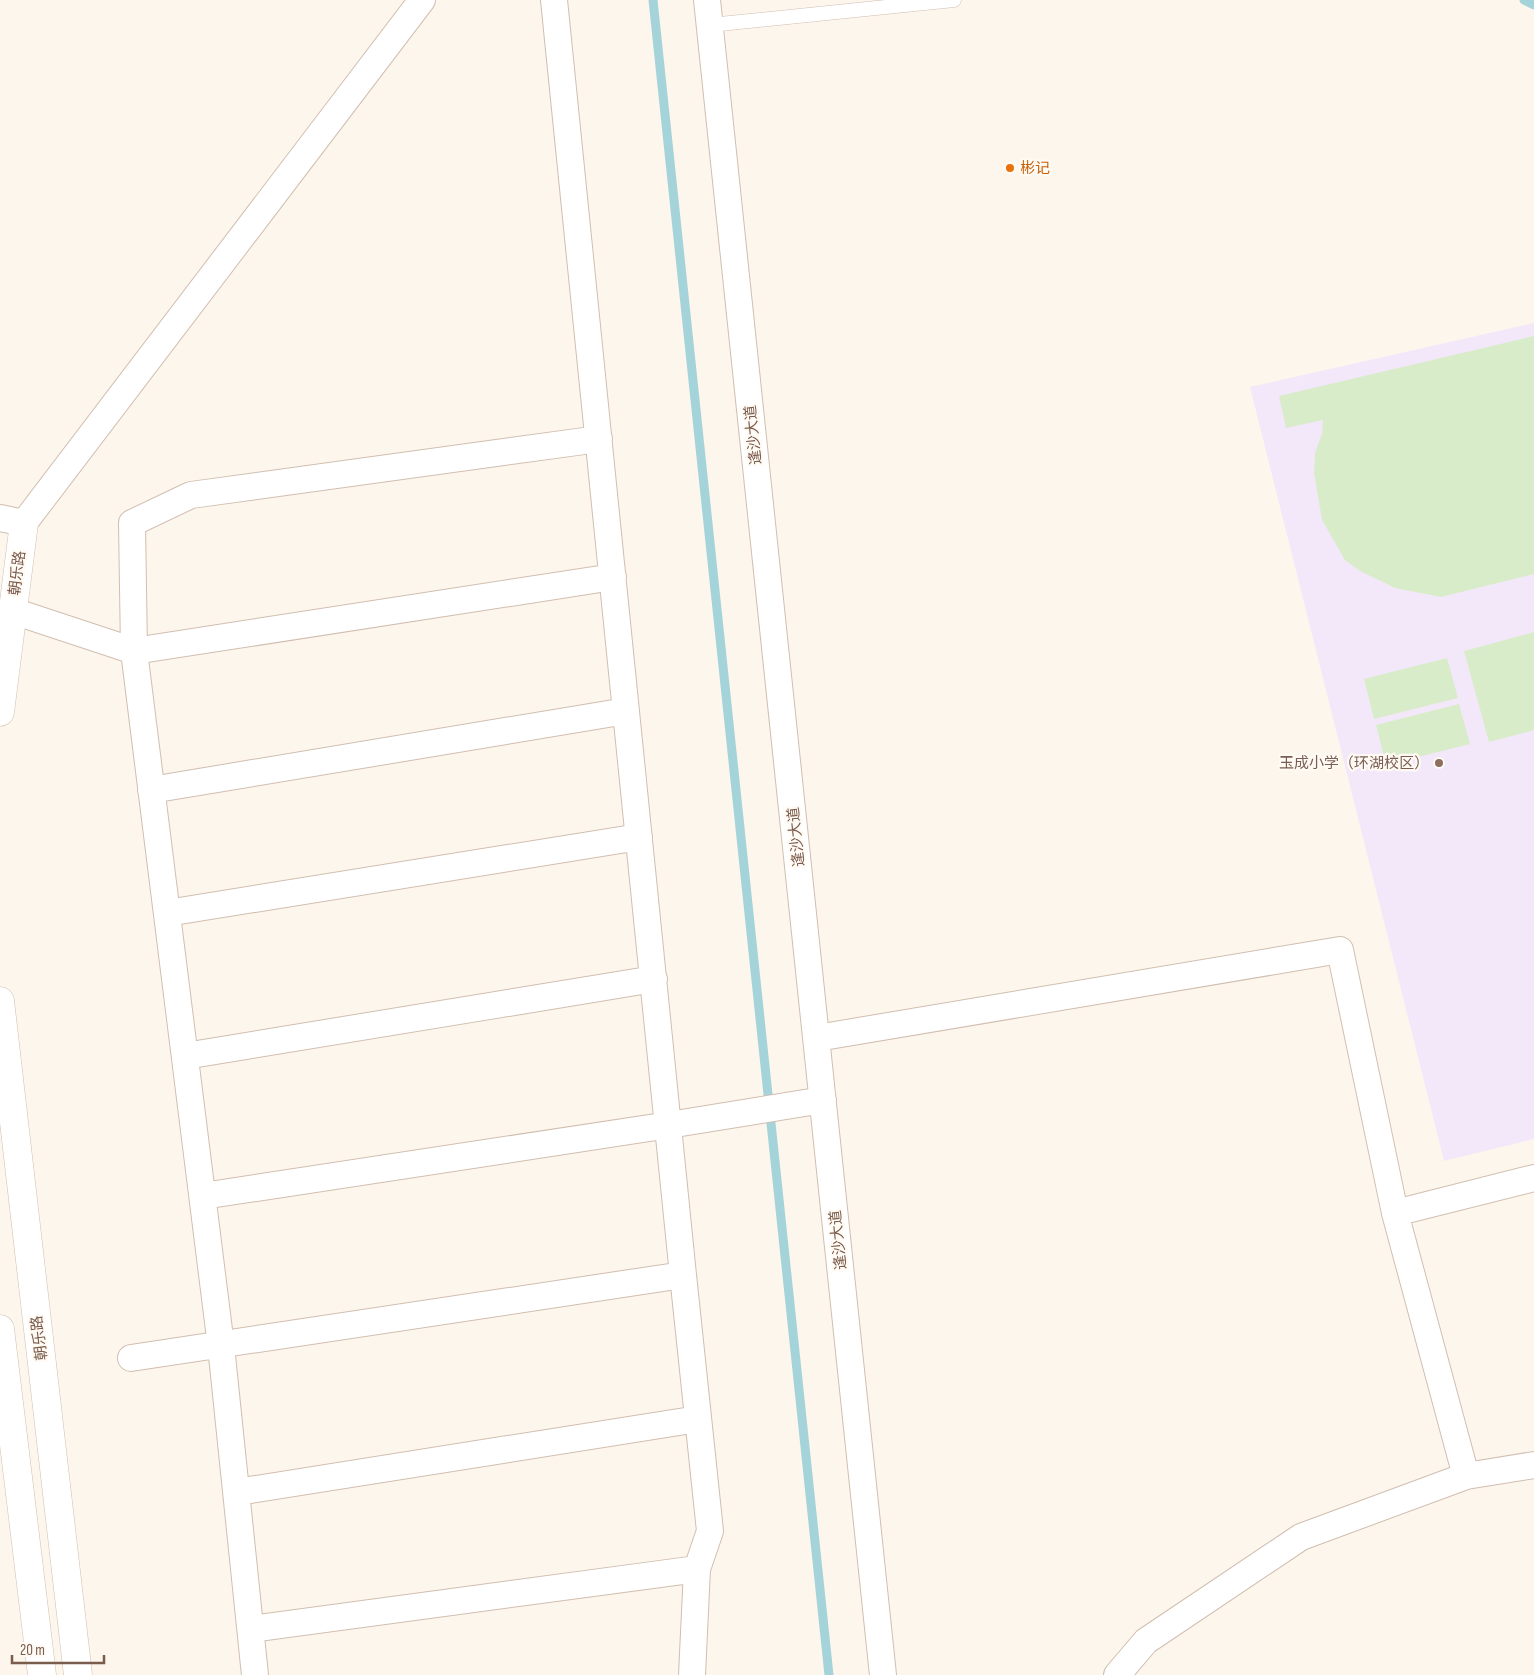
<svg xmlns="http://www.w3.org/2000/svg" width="1534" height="1675" font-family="'Sofia Sans Condensed','Noto Sans SC',sans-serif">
	<rect width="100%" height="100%" fill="#fdf6ec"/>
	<!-- education -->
	<path fill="#f3e8fa" d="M1534,323V1139L1444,1161L1250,387Z"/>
	<!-- green -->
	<path fill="#d8ecc9" d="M1534,336V574L1441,597L1395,588L1360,571L1345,560L1322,520L1314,473L1315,453L1322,434L1323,420L1286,428L1279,396Z
		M1534,632V730L1489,742L1464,651Z
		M1447,658L1458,698L1374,719L1364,679Z
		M1459,704L1470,744L1386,765L1376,725Z"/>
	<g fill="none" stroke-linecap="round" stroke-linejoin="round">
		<!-- stream -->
		<path stroke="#a5d3da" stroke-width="9" d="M653,0L829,1675
			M1524,0L1534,5"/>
		<!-- service casing -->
		<g stroke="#d1beb0" stroke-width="15">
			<path id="service" d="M710,25L954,0"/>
		</g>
		<!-- minor casing -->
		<g stroke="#d1beb0" stroke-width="28">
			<path id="minor" d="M707,0L883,1675
				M0,518L24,523L422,0
				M13,611L134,651L613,577
				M151,790L626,711
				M167,913L639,837
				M817,1038L1340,950L1395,1213L1534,1178
				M185,1056L654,979
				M203,1196L669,1125L823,1100
				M1395,1213L1466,1476
				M683,1275L710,1531L697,1569L692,1675
				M131,1358L683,1275L554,0
				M237,1492L698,1419
				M251,1629L697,1569
				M255,1675L221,1346L134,651L132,523L191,495L599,439
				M1117,1675L1146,1641L1301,1537L1466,1476L1534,1465"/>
		</g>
		<!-- tertiary casing -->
		<g stroke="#d1beb0" stroke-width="29">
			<path id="tertiary" d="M0,712L24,523
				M0,1001L78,1675
				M0,1329L42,1675"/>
		</g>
		<!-- service -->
		<use href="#service" stroke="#fff" stroke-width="14"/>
		<!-- minor -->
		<use href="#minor" stroke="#fff" stroke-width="26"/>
		<!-- tertiary -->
		<use href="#tertiary" stroke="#fff" stroke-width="28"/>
	</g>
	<!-- markers -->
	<circle fill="#e8710a" stroke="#fffaf3" stroke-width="2" cx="1010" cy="168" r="5"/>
	<circle fill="#8d6e63" stroke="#fffaf3" stroke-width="2" cx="1439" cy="763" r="5"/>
	<g text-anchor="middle" stroke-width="4.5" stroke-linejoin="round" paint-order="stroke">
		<!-- food labels -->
		<g font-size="15" fill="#c56008" stroke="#fffaf3" text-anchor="start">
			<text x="1020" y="173">彬记</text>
		</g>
		<!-- street labels -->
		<g font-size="15" fill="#7a5c4d" stroke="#fffaf3">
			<text transform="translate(753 435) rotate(-96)" y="5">逢沙大道</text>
			<text transform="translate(17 573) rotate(-83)" y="5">朝乐路</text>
			<text transform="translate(796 837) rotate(-96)" y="5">逢沙大道</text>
			<text transform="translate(838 1240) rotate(-96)" y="5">逢沙大道</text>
			<text transform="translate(39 1338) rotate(-97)" y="5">朝乐路</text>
		</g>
		<!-- education labels -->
		<g font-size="15" fill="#785e54" stroke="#fffaf3" text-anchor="end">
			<text x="1429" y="768">玉成小学（环湖校区）</text>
		</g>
	</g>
	<!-- scale -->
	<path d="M12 1655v8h92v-8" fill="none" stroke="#7a5c4d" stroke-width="2.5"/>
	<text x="20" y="1655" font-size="15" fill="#7a5c4d" stroke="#fffaf3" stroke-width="4" paint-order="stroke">20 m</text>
</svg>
